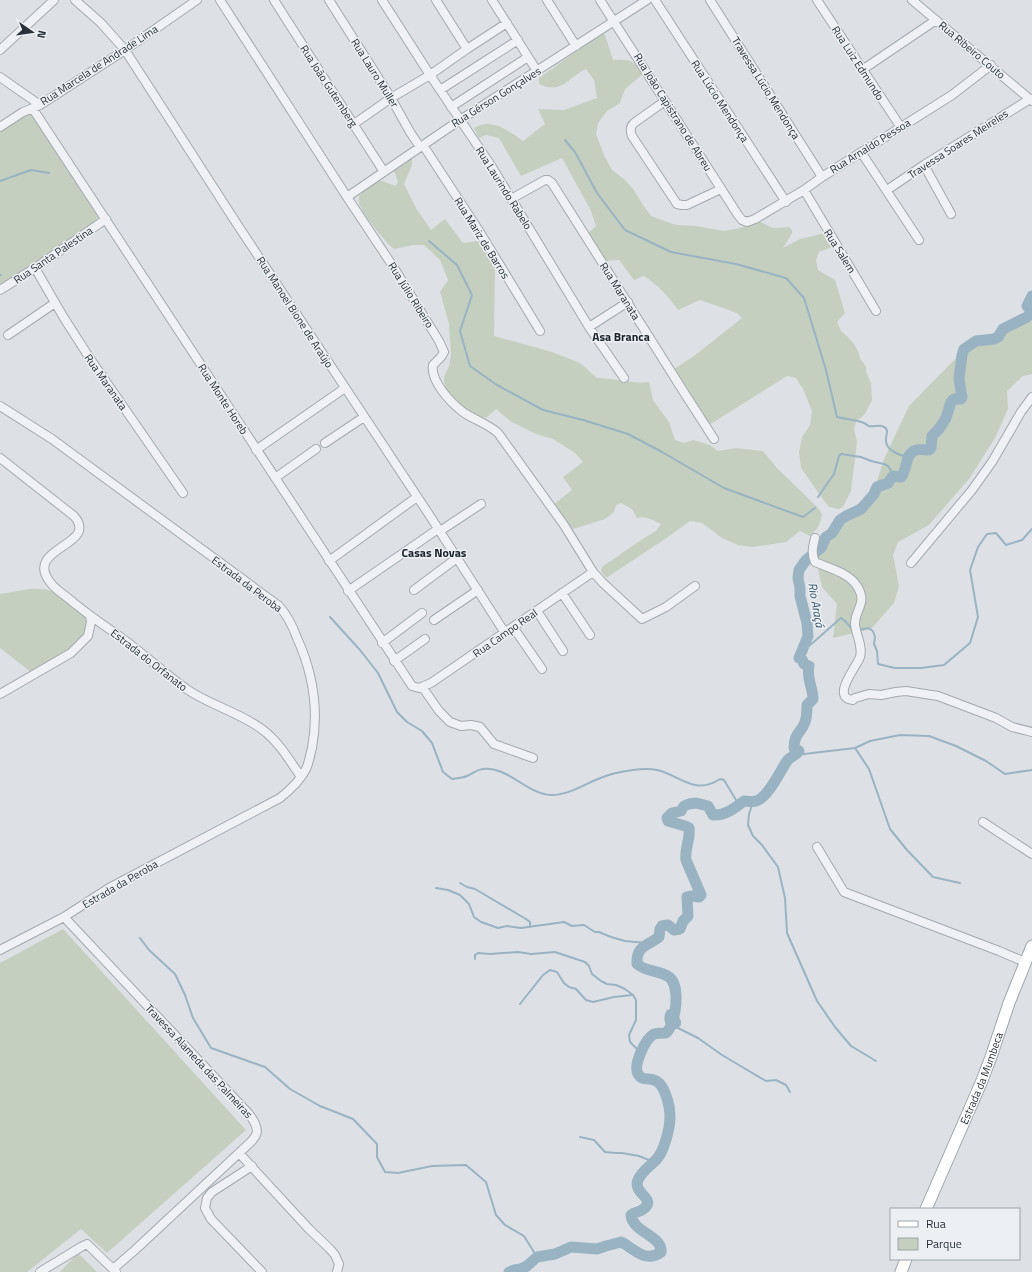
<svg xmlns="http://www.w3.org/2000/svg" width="1032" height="1272" font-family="'Titillium Web',sans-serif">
	<rect width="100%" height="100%" fill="#dde1e5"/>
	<!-- green -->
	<path fill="#c5cfbf" d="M602,33L605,35L613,60C631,59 633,60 643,74L625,89L620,103L607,111L598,123L596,134L604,155L612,170L624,179L634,190L643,205L651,216L676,225L696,226L724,231L740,228L755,222H761L773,228L789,227L792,230V233L783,248L800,239L825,233L832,247L819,252L816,260L818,270L835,280L845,313L837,322L841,331L848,337L854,344L858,351L860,358L866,367V372L871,383L872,400L865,414L856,422L854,429L857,442L851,491L843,507L839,509L829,507L825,502L801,468L799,452L802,437L810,425L812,411L803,389L796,378L787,376L709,425L674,369L694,356L742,318L737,313L700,300L678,310C668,296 658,285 644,276L634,280L619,260L605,261L587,234L596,226L591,211L562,158L521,176L499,138L486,135L479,138L474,128C491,117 509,131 523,141L545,124L538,109L564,110L597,98L594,80L586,69C569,77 561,95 539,84V78Z
		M30,112L99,214L98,217L92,225L0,287V131L21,116Z
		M412,157V165L404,184L416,208L431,230L445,219L463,243L479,241L495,266L494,336L552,352L580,363L597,378C615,378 632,384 649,382L653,400L669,422L675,440L684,443L693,440L710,445L718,451L736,448L763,451L777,468L818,508L822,514C821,523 817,530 810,536L800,531L786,542L753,547L738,545L722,538L702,523L690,521L668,537L606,578L601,571L602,567L641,540L656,531L661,524C653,520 646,516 637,518L632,509L621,503L616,505L614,512L605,519L573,529L554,504L572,490L563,477L583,462L575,453L553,439L536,434L510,421L496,409L486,418L469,413L458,404L448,393L444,383V377L449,366L451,355L449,324L440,292L448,280L440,260L424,245H413L394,249C386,243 360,211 359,203C359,200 359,198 359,196L374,182L379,180L396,186L398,182L394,171Z
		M1032,304V374L1023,376L1007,391L1008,409L995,438L969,479L929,525L898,542L893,555L899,586L894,603L871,629L833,638L837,604L822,587L816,560L837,521L874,491L884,459L909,406L967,347L1021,323Z
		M29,589C50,588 55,591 71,604C76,608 84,612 87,618C97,641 46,663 31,672L0,648V594Z
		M63,929L246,1130L107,1253L81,1229L27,1272H0V963Z
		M78,1253L97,1272H60Z"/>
	<!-- water -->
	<path fill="#9ab3c3" d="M670,1009L676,1012L681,1021V1025L677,1029H670L667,1028C664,1021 663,1016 667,1010Z"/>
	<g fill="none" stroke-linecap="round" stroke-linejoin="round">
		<!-- stream -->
		<path stroke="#9ab3c3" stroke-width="2" d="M565,140L575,152L597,193L625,230L671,252L736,264L786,278L804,298L826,370L837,417C845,419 857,420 864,423C867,424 866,425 869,426C874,427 880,424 884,427C890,430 885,436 886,441C886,450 902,458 910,455
			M0,181L31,170L49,173
			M429,241L457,265L472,295L460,331L470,366L497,385L543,410L583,420L628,434L662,452L724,488L803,517L815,508
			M0,275H1
			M818,497L834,474L839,456L841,454L861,457L871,461L884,464L888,466L894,476
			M330,617L360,650L378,673L397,712L407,722L422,731L432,743L443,772L452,779C457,778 463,778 467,776C476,772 478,768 490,769C511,771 529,794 551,795C570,795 586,783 603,777C616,772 643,767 657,770C680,775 694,796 720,779L724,780L739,805
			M859,630L868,628L873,631L875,637L874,644L877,651L878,664L895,668H921L944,665L970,643L978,617L970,570L978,547L987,534L996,533L1006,545L1022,540L1032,529
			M800,654L841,618L844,620L853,630
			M855,748L869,769L890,829L907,850L933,877L960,883
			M798,753L804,754L855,748L870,741L900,735L929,736L956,746L986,761L1005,774L1032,770
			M753,802L749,814L748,825L753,836L762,845L778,867L785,898L787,933L817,1001L835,1027L851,1046L876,1061
			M460,883L467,887L475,889L526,919L530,922V926
			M436,888L448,890L460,895L469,904L474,917L481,922L498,928L507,926L521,928L564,922L572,926L584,925L595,932H599L611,937L625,941L647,943
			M140,938L149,950L175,974L185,995L193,1018L211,1048L265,1067L290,1089L320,1106L353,1119L377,1144V1157L385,1172L398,1173L432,1166L466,1165L486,1182L496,1215L505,1225L524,1236L537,1257
			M475,959V955L478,953L490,954L518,952L531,954L555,952L585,962L589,966L592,974L601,981L607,984L616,985L625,989L633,995L636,1000V1020L629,1035L630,1042L641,1053
			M520,1004L543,975L550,970L557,972L564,983L569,987L576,989L586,1000L593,1002L614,997L632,995
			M678,1028L698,1038L722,1055L766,1081L776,1080L786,1085L790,1092
			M580,1137L594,1140L605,1152L616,1153H622L639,1156L654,1162"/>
		<!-- river -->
		<path stroke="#9ab3c3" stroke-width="11" d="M509,1272L514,1270L521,1269L527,1266L537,1257L555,1254L571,1247L597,1249L606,1246L621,1242C634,1248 645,1264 661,1252C663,1236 632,1232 631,1215C635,1212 639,1212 642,1210C659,1199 632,1194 638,1180C642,1171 649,1167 656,1160C664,1152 670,1128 670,1117C670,1107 665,1083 654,1080C648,1078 642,1081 638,1074C633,1065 645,1039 654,1034C658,1033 662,1033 666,1033C676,1024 681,986 669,977C659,970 646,972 637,964C636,945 648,946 659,937L660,929L662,926L668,925L674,930L680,929L683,921L688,916L687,897L692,896L699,897L701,895L686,860C684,849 691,839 689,828L685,826L668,821L667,818L672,813L681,811L684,806L689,804L696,803L708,806L713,815C725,816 735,808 744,801C747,801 753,802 756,801C768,798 780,771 787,761C789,757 796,756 799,751L794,748C794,733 802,732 805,722C807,717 807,710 807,705L813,699C813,688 806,677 809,666L804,664L802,659L799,658L808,636L807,623L800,596V588L798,578L799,570L806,560L821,548L826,537L832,533L840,520L846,516L861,509L874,494L877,487L888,483L893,476L901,477C908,470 904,454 916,450C920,449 925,450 929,450L931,448L932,436L939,429L946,418L951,402L954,399H961L962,397L959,379L962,355L964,349L976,341L994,339L998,337L1003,329L1027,317L1030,314L1031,311L1027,306L1032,296"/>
		<!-- minor casing -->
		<g stroke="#a3a9af" stroke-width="10">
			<path id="minor" d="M75,0L101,23L125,50L235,221L430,516L505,633
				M220,0L347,197L396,271L439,341L444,352L441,357L433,365C430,381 451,403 463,412C474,420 487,423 498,433L564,525L593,572L603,583L642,619L666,607L695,586
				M274,0L384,172
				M329,0L391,98L410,132L420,147
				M382,0L430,75L492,167L589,327L624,378
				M436,0L467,49
				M492,0L537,71
				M547,0L576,46
				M600,0L738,215L742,220L747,222L755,219L804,190L822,177L952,95L991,65
				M655,0L786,202
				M710,0L822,177
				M817,0L900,126
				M912,0L1032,101
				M0,50L54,0
				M862,70L936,20
				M0,77L40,105
				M440,90L518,40
				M665,101L634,123C630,127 630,130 632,136L677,204L682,205H687L721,189
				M451,107L528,57
				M33,109L412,686L419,688L431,683L593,572
				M354,124L391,98L430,75L467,49L507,23
				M0,127L23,112L40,105L125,50L197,0
				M423,145L481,234L540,331
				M861,152L919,240
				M924,165L951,214
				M804,190L876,311
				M887,190L924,165L1030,99
				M347,197L460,120L647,0
				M511,199L545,180H548L552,183L685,394L714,439
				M35,268L64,318L89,357L183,493
				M0,290L35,268L106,219
				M589,327L628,302
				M8,335L55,303
				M0,406L52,439L279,606C288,616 293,627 297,638C313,673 319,710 312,748C310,755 309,763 306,769C300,781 290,790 280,798L109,888L64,917L0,950
				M325,443L364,417
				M256,450L345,388
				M0,458L74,516C100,546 23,547 50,582C54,588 61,593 68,598C82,610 96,620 112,631C139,649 162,672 188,690C212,706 241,713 263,730C279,742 290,761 301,777
				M275,478L316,449
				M440,531L481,504
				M815,538C813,547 811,553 815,562C829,568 849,573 857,586C868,603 855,609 855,624C856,635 863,646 860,657C857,666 830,698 853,700L855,698L869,694L881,695L896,692L906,691L938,696L996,718L1012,727L1032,732
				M329,561L417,497
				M911,563L972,490L992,462L1021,412L1032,397
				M414,590L457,558
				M348,591L438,529
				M562,593L590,635
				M537,611L563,651
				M434,620L478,590
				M513,627L542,669
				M382,643L422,613
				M394,661L425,639
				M423,688L439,711L450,722L461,726L471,725L480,727L494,744L533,758
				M0,694L71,653L88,636L91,622L90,616
				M983,822L1032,854
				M817,847L844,892L999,951L1025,962
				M64,917L249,1114C265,1135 254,1138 239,1153L135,1250L113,1269
				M239,1153L309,1229L330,1249L335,1255L339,1264L337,1272
				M252,1166L212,1192L207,1198L205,1208L211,1219L262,1272
				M40,1272L81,1247L87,1244L116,1272"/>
		</g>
		<!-- major casing -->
		<g stroke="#9da7b0" stroke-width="13">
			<g id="major">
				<path id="s1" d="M926,1209L981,1083L991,1057L1009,1003L1032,946"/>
				<path d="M901,1272L906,1259"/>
			</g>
		</g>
		<!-- minor -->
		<use href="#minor" stroke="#eff1f4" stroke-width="8"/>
		<!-- major -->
		<use href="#major" stroke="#fff" stroke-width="11"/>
	</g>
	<g text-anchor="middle" stroke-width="3" stroke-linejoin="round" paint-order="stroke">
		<!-- street labels -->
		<g font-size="11" fill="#28313b" stroke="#ecf0f3">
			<text transform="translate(972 50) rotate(40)" y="4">Rua Ribeiro Couto</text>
			<text transform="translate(858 63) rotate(57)" y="4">Rua Luiz Edmundo</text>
			<text transform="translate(99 65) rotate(-33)" y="4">Rua Marcela de Andrade Lima</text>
			<text transform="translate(375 73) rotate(58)" y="4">Rua Lauro Muller</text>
			<text transform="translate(329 86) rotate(57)" y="4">Rua João Gutemberg</text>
			<text transform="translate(766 88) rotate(58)" y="4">Travessa Lúcio Mendonça</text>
			<text transform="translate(496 97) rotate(-32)" y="4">Rua Gérson Gonçalves</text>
			<text transform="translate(720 101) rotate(57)" y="4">Rua Lúcio Mendonça</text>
			<text transform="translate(673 112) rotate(58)" y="4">Rua João Capistrano de Abreu</text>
			<text transform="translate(958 144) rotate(-33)" y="4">Travessa Soares Meireles</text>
			<text transform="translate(870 146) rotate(-32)" y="4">Rua Arnaldo Pessoa</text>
			<text transform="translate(504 188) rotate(58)" y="4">Rua Laurindo Rabelo</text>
			<text transform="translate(482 238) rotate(58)" y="4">Rua Mariz de Barros</text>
			<text transform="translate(840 251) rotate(58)" y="4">Rua Salem</text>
			<text transform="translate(53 255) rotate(-34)" y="4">Rua Santa Palestina</text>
			<text transform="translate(620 291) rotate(58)" y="4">Rua Maranata</text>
			<text transform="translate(411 295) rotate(58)" y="4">Rua Júlio Ribeiro</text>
			<text transform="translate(295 312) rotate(57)" y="4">Rua Manoel Bione de Araújo</text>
			<text transform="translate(106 382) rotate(55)" y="4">Rua Maranata</text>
			<text transform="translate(223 399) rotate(57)" y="4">Rua Monte Horeb</text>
			<text transform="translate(247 584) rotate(37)" y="4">Estrada da Peroba</text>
			<text transform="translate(505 633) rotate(-35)" y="4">Rua Campo Real</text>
			<text transform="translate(149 660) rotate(38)" y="4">Estrada do Orfanato</text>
			<text transform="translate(120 884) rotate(-30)" y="4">Estrada da Peroba</text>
			<text transform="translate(199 1061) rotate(47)" y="4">Travessa Alameda das Palmeiras</text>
			<text dy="4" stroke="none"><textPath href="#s1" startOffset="142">Estrada da Mumbeca</textPath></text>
		</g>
		<!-- neighbourhood labels -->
		<g font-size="12" font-weight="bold" fill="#1a222b" stroke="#ecf0f3">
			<text x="621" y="341">Asa Branca</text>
			<text x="434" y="557">Casas Novas</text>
		</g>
		<!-- water labels -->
		<g font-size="12" font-style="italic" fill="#35546b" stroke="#ecf0f3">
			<text transform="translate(816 605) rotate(80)" y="4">Rio Araçá</text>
		</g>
	</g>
	<!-- legend -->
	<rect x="890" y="1208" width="130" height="52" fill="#ecf0f3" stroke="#9ea4a9"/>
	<rect x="898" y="1221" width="20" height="6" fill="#ffffff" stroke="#9ea4a9"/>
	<text x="926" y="1228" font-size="12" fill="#28313b">Rua</text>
	<rect x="898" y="1238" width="20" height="12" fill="#c5cfbf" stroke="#9ea4a9"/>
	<text x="926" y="1248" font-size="12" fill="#28313b">Parque</text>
	<!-- north arrow -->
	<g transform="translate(32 32) rotate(103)" stroke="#ecf0f3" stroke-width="3" paint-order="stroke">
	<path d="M0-3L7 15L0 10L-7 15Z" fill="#28313b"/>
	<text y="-6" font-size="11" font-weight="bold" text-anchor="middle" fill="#28313b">N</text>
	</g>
</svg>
